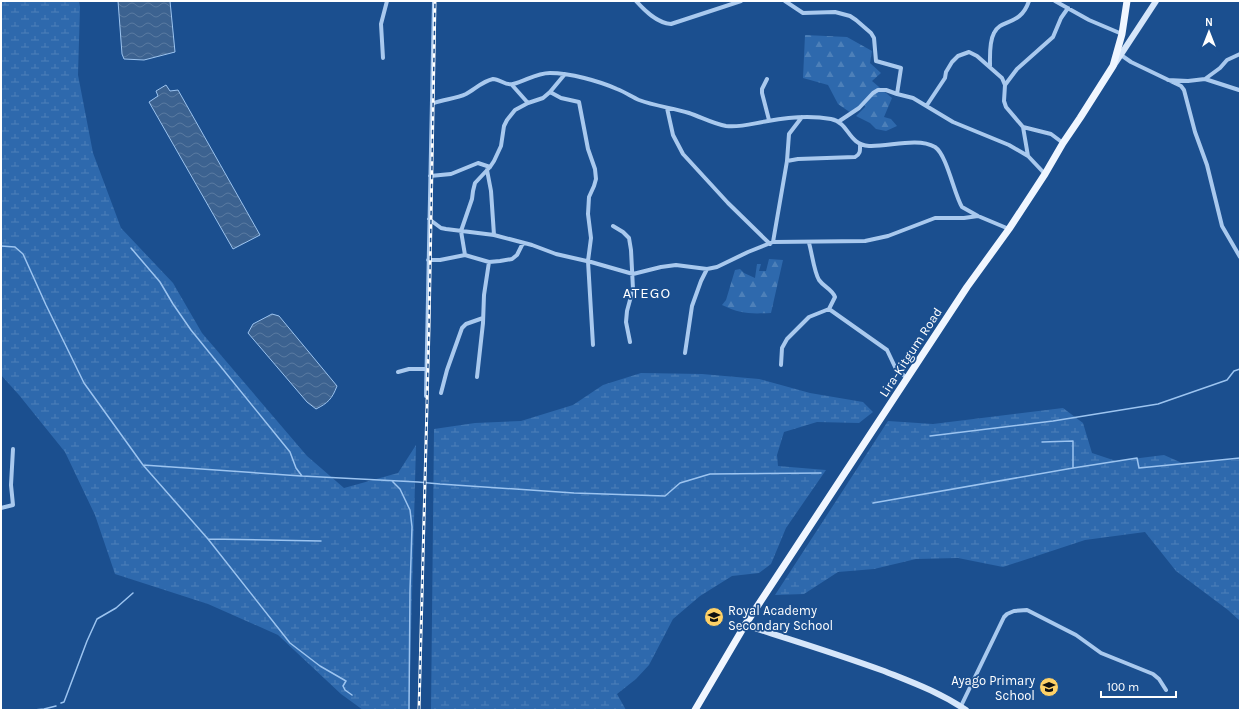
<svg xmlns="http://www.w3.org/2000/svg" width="1241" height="711" font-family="Karla,sans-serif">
	<defs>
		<pattern id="forest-firs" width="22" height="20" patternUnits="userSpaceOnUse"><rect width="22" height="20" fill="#2e69ad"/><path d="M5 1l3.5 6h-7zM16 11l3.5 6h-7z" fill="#4d80b9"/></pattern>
		<pattern id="wetland-marsh" width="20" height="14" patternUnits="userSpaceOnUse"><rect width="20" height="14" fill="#2e69ad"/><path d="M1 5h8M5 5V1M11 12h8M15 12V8" fill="none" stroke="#4d80b9"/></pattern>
		<pattern id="water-waves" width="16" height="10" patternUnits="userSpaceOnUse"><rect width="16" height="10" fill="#3c6290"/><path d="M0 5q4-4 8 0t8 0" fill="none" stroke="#597aa1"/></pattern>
	</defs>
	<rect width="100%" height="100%" fill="#1b4f8f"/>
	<!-- forest -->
	<path fill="url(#forest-firs)" d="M805,35L847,37L872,51L870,63L881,73L872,81L892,98L884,117L891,119L897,126L886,131L876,129L870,123L856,116L866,106L861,104L851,113L838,104L828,85L803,78Z
		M769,259L783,260L771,313C750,314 741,314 722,305L726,300L735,270L740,269L744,273L755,278L757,264H761L759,271H766Z"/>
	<!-- wetland -->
	<path fill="url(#wetland-marsh)" d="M1,1H79L80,7L78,75L93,153L121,228L173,283L202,333L307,456L344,488L398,473L416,445L409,710H363L341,694L278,635L208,604L115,574L95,515L65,452L19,395L1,375Z
		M641,373L702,374L759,379L810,393L863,402L873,412L859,423L817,422L784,432L777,455L778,466L826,470L786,528L771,564L759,573L732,576L700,596L673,619L649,665L636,679L617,694L626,710H431L434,429L475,423L521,421L573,405L603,385Z
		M1063,408L1083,423L1092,453L1116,461L1164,455L1182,463L1240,459V621L1228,610L1176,571L1145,532L1085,540L1003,567L958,558L916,559L874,569L838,572L804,594L775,595L888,421L933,424Z"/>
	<!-- water -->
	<path fill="url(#water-waves)" stroke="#9cc4f0" d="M118,1H170L175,52L144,60L124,59L122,54Z
		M166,85L170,91L178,90L260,235L233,249L149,102L158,96L156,91Z
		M272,314L279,316L337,386C332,399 328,403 316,409L307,402L248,333L253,324Z"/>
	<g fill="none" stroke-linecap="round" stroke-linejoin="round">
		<!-- stream -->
		<path stroke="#9cc4f0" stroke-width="1.5" d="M1,246L15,247L23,254L46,305L84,383L143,465L208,539L290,643L320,666L346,681L343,686L345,690L352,695
			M131,248L160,282L173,304L191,330L290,452L296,468L302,476L418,482L440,484L574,493L665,496L680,483L710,474L821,473
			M930,436L1053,421L1158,404L1227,380L1234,371L1240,369
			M1042,442L1073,441V468L1137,458L1139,468L1240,458
			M143,465L301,476
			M392,481L400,489L410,510L412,527L410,590L409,710
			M873,503L1073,468
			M208,539L321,541
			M61,703L64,702L87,641L97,619L116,608L133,593
			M34,710L44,709L56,706"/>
		<!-- street -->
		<path stroke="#a9c9ee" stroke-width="4" d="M636,1C645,11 657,23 671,24L741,1
			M785,1L803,13L835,12L850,16L856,20L871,33L874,38L876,61L901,68L897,94
			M1055,1L1089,20L1122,34
			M1121,55L1131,62L1181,86L1184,90L1195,132L1207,165L1222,226L1240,257
			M383,58L381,24L387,1
			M990,66C990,56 989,42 994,33C1001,18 1020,27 1029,1
			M767,79L762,89V93L769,120
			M1205,79L1220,68L1227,60L1240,54
			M1168,80L1188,81L1205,79L1239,90
			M512,85L528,103
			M1005,85L1017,69L1053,37L1061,18L1068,8
			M550,92L561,98L579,102L588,149L595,169L596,179L594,186L589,197L588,214L591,238L588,261L593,345
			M432,102L434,103C444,99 456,99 466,94C475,89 483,81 493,79C500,79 506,86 513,84C526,81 536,73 550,73C570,73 599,81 617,89C625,92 632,97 639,100C655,106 673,108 689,113C701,117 714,124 726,126C740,128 754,123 768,121C789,117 810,115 831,119C850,123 847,144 869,146C889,147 917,137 935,147C947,155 954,194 962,207L978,216L1009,229
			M927,105L945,78L946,72L952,62L958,56L969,52L977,56L1002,78L1005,85L1004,101L1006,107L1023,127L1028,156
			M667,108L673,135L683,154L728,203L770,244
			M838,122L859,108L873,93L878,90H886L897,94L913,98L953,122L1009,145L1028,156L1045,174
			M1023,127L1051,134L1063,143
			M787,161L789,134L802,117
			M487,170L491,191L494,235L532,245L556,254L591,262L633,274L661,267L676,265L707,269L717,267L748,252L773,242L865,241L888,236L935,218H964L978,216
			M430,176L451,174L478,163L490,167
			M429,219L441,228L446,229L494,235
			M613,226L623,232L629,238L631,250L633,289L627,311L626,322L630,342
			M773,242L787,161L798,159L855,157C861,154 860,150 860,144
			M465,255L461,231L472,199L473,191L475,183L490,167L494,161L501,146L504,126L507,120L515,110L528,103L543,98L550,92L565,74
			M428,260H440L465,255L489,262L500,261L512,259L517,255L523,243
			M829,309L887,350L896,369L907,378
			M685,353L692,306L701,281L707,269
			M781,365L782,348L787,339L809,317L829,309L835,297C832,289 824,287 819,280C814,272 812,253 809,243
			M398,372L409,369H426
			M477,377L483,323L484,295L489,262
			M441,393L447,370L462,328L466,324L483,318
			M426,396L434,1
			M1,508L13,505L11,485L13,449
			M961,706L1004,617L1007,614L1014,611L1027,610L1076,635L1101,653L1153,674L1159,679L1166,690"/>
		<!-- secondary -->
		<path stroke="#d6e6fa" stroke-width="6" d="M1114,65L1156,1
			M745,625C792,640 838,654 884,671C914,683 939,692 966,710"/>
		<!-- primary -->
		<path stroke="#f0f6ff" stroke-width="7" d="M695,710L745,625L967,287L1009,229L1045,174L1063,143L1080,118L1113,66L1122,34L1127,1"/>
		<!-- rail casing -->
		<g stroke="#fff" stroke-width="3">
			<path id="rail" d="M419,710L429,328L435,1"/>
		</g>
		<!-- rail -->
		<use href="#rail" stroke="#1b4f8f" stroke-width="1.5" stroke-dasharray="4.5" stroke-linecap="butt"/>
	</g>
	<!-- icons -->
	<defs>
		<g id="school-disc" transform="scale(1)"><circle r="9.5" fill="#ffd166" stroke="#1b4f8f"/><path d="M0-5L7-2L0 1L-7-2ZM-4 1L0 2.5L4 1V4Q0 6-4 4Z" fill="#111"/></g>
	</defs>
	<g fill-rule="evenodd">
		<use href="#school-disc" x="714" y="617"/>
		<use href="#school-disc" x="1049" y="687"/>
	</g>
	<g text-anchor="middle" stroke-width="3.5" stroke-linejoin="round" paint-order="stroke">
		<!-- street labels -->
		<g font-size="13" fill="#fff" stroke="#1b4f8f">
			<text transform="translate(910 352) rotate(-57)" y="5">Lira-Kitgum Road</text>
		</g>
		<!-- poi labels -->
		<g font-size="13" fill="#fff" stroke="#1b4f8f" text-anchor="start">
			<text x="728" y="615">Royal Academy<tspan x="728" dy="15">Secondary School</tspan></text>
			<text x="1035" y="685" text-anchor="end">Ayago Primary<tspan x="1035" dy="15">School</tspan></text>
		</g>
		<!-- quarter labels -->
		<g font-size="15" letter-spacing="1" fill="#fff" stroke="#1b4f8f">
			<text x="647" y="298">ATEGO</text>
		</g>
	</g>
	<!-- border -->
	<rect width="1241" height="711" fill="none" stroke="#ffffff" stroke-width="4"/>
	<!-- north arrow -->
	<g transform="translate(1209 32)" stroke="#1b4f8f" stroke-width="3" paint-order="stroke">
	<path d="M0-3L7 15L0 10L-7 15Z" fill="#ffffff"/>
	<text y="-6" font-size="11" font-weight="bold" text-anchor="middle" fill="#ffffff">N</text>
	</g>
	<!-- scale -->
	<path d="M1101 691v6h75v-6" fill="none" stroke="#ffffff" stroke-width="2"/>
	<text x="1107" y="691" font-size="12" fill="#ffffff" stroke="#1b4f8f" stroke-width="3" paint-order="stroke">100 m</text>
</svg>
